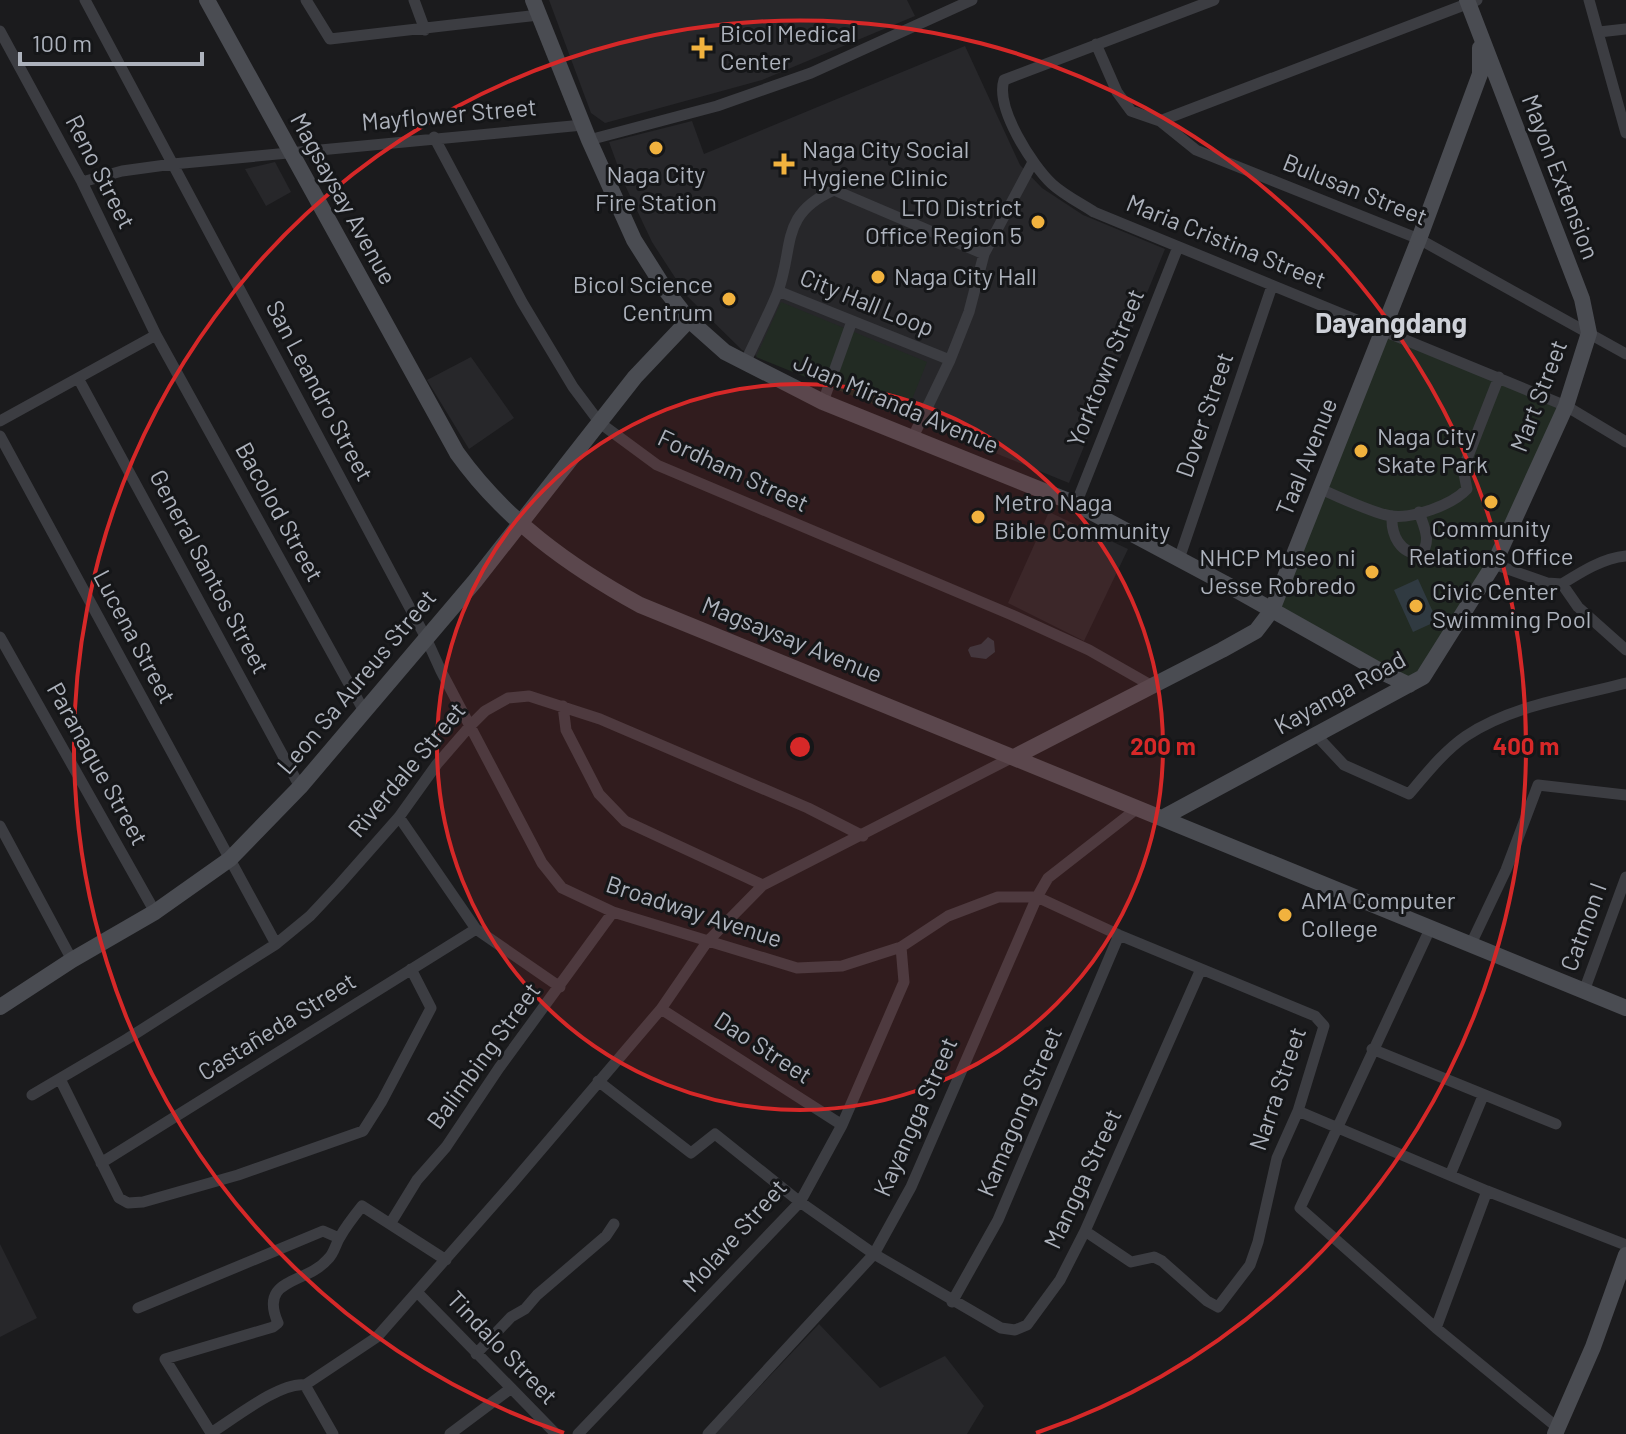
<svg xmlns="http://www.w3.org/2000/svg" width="1626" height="1434" font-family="Barlow,sans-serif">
	<rect width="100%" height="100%" fill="#1b1b1d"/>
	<!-- built -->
	<path fill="#27272a" d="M549,0H907L915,16L762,80L605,123L591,113Z
		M965,46L1020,165L1042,188L1083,215L1165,249L1069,483L742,350L687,296L652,242L624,183L609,142L692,121L704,154Z
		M275,162L291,192L266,206L245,169Z
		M471,357L514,418L469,449L427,380Z
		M1049,512L1128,549L1084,641L1008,603Z
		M0,1244L37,1318L0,1337Z
		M819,1324L880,1388L945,1356L984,1406L967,1434H715Z"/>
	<!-- green -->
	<path fill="#222b23" d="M781,302L927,362L905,417L756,357Z
		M1383,329L1566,406L1494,564L1409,685L1272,610Z"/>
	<!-- water -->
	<path fill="#303a41" d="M1418,579L1437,621L1413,632L1394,590Z
		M988,637L994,641L995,652L986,659L971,657L968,650L970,647L981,644Z"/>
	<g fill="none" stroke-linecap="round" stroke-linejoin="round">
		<!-- street -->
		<path stroke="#3c3d42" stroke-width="11" d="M85,0L426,638L441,671L542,863L562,888L613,912L797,968L842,966L901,947L948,916L998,897H1037L1119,935L1315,1016L1324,1026L1298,1111L1277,1158L1258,1242L1250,1265L1218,1307L1207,1301L1162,1261L1154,1257L1131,1262L1085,1231
			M306,0L330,39L539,15
			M414,0L425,30
			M1214,0L1004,80C995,108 1032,165 1052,184C1064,195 1080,203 1094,212L1566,406L1626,442
			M1589,0L1626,133
			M0,31L82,182L156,335L364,711
			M1599,32L1626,29
			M1096,44L1117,92L1131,111L1160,121L1196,150L1419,239L1626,354
			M1160,121L1477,0
			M434,137L522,302L573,387L600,423L657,465L1012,615L1089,650L1154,687
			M589,140L717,106L811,73L972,0
			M82,182L122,171L173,164L583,125
			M778,291L950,360L913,437
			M950,360L969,312L984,254L1033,162
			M745,363C755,341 767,318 777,294C795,248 778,215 834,190L984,254
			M78,378L300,787
			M823,402L852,321
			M0,421L156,335
			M0,436L276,944
			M1320,489C1340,497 1372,513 1391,516C1413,519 1452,505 1467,489L1463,469L1499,377
			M1076,504L1178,247
			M1392,516C1391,535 1400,554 1421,554C1432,541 1424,527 1419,512
			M1179,559L1272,286
			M1494,564L1547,583L1562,584L1578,607L1626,650
			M1562,584C1581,572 1603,558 1626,556
			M0,637L155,912
			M563,706L566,730L599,794L625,821L763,885
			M1316,735L1344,765L1409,794C1426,774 1444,751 1466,736C1512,705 1574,697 1626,683
			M399,817L476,929L560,987
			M0,826L72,960
			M1430,929L1300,1208L1436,1328L1558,1428
			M1470,946L1506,870L1538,785L1626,795
			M1584,991L1626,877
			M661,1009L842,1125
			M1372,1049L1556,1124
			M60,1079L119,1198L128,1203L143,1202L238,1175L363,1131L382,1101L431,1008L411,969
			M598,1081L691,1153L715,1134L800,1202L874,1254L1001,1328L1015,1330L1027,1325L1060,1280L1085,1231L1201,969
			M32,1095L127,1039L276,944L310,916L339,885L399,817L437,764L470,726L485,711L508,698L529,696L600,719L808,808L863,836
			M1298,1111L1487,1191L1626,1245
			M101,1163L476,929
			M1450,1175L1483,1096
			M390,1224L417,1180L446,1147L499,1068L613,912
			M446,1260L362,1206C354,1216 346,1226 340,1237C336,1243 334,1254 328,1259C306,1285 258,1277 278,1323L273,1327L165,1359L211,1433C232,1420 281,1381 305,1385L377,1337L510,1186L661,1009L707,942L763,885L1013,757
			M417,1292L556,1434
			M952,1302L998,1220L1119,935
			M138,1308L323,1231L339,1238
			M1436,1328L1487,1191
			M476,1354L511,1317L525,1309L537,1295L606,1236L614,1224
			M305,1385L333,1434
			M450,1434L510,1389
			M578,1434L800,1202L842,1125L904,982L901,947
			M708,1434L874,1254L911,1187L1037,897L1048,878L1139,807"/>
		<!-- secondary -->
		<path stroke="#4a4c52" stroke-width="16" d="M207,0L457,453C505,520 569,566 640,605L1626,1008
			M533,0L589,140L634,240L665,289L689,320L725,352L823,402L1076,504L1224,583L1382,672L1409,685
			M1014,757L1222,650L1256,631L1272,610L1419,239L1480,74V48
			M1164,817L1423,677L1494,564L1566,406L1589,333L1582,299L1467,0
			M0,1007L72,960L155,912L230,859L300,787L475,581L635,377L689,320
			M1555,1434L1593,1347L1626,1255"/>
	</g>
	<!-- distance rings -->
	<circle cx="800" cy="747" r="363" fill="#d62828" fill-opacity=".12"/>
	<g fill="none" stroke="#d62828" stroke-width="4">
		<circle cx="800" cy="747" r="363"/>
		<path d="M564 1433A726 726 0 1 1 1036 1433"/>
	</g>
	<!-- markers -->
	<g fill="#f1b23e" stroke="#151618" stroke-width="3">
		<path d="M698 36h8v8h8v8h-8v8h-8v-8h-8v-8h8z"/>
		<circle cx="656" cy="148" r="8"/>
		<path d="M780 152h8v8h8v8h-8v8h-8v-8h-8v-8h8z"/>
		<circle cx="1038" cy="222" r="8"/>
		<circle cx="878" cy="277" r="8"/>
		<circle cx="729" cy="299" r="8"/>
		<circle cx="1361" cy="451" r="8"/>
		<circle cx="1491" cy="502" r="8"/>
		<circle cx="978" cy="517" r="8"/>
		<circle cx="1372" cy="572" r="8"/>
		<circle cx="1416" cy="606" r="8"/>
		<circle cx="1285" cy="915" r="8"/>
	</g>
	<g text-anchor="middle" stroke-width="6" stroke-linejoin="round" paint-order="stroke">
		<!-- poi labels -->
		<g font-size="24" fill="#adb2bc" stroke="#151618" text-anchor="start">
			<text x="720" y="42">Bicol Medical<tspan x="720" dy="28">Center</tspan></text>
			<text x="802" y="158">Naga City Social<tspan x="802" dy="28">Hygiene Clinic</tspan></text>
			<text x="656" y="183" text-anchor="middle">Naga City<tspan x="656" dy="28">Fire Station</tspan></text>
			<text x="1022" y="216" text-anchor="end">LTO District<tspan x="1022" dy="28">Office Region 5</tspan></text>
			<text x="894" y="285">Naga City Hall</text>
			<text x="713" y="293" text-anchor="end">Bicol Science<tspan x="713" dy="28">Centrum</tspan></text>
			<text x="1377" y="445">Naga City<tspan x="1377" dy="28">Skate Park</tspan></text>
			<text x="994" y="511">Metro Naga<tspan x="994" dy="28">Bible Community</tspan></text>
			<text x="1491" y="537" text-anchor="middle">Community<tspan x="1491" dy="28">Relations Office</tspan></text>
			<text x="1356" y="566" text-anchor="end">NHCP Museo ni<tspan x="1356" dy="28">Jesse Robredo</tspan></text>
			<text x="1432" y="600">Civic Center<tspan x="1432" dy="28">Swimming Pool</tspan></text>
			<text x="1301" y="909">AMA Computer<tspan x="1301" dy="28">College</tspan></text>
		</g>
		<!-- street labels -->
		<g font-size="24" fill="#adb2bc" stroke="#151618">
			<text transform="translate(449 115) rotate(-5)" y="8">Mayflower Street</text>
			<text transform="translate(100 172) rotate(63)" y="8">Reno Street</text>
			<text transform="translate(1560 177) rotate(69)" y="8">Mayon Extension</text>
			<text transform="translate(1355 190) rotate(22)" y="8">Bulusan Street</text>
			<text transform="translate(343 199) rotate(61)" y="8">Magsaysay Avenue</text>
			<text transform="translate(1226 242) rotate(22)" y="8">Maria Cristina Street</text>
			<text transform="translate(867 303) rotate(22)" y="8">City Hall Loop</text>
			<text transform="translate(1106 368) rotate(-68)" y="8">Yorktown Street</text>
			<text transform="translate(319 391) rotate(62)" y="8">San Leandro Street</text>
			<text transform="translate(1539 396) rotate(-69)" y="8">Mart Street</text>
			<text transform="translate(896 404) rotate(23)" y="8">Juan Miranda Avenue</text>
			<text transform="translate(1205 415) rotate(-71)" y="8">Dover Street</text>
			<text transform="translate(1307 457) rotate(-68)" y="8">Taal Avenue</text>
			<text transform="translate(733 471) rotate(25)" y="8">Fordham Street</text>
			<text transform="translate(279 512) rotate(61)" y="8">Bacolod Street</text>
			<text transform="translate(209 572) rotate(62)" y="8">General Santos Street</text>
			<text transform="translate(134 637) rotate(62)" y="8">Lucena Street</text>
			<text transform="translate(792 640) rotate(22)" y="8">Magsaysay Avenue</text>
			<text transform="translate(357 682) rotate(-50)" y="8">Leon Sa Aureus Street</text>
			<text transform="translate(1340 693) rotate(-29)" y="8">Kayanga Road</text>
			<text transform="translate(97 764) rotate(61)" y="8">Paranaque Street</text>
			<text transform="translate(407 770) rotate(-50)" y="8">Riverdale Street</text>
			<text transform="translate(694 912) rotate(18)" y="8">Broadway Avenue</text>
			<text transform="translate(1584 927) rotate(-70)" y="8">Catmon I</text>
			<text transform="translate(277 1027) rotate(-32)" y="8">Castañeda Street</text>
			<text transform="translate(763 1048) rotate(33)" y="8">Dao Street</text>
			<text transform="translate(484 1056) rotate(-54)" y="8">Balimbing Street</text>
			<text transform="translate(1278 1089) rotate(-71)" y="8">Narra Street</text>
			<text transform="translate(1020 1112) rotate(-67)" y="8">Kamagong Street</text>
			<text transform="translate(916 1117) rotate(-66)" y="8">Kayangga Street</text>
			<text transform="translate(1083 1179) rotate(-65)" y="8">Mangga Street</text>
			<text transform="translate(735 1236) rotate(-48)" y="8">Molave Street</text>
			<text transform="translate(502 1348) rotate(46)" y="8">Tindalo Street</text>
		</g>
		<!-- quarter labels -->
		<g font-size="28" font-weight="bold" fill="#ced1d8" stroke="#151618">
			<text x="1391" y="333">Dayangdang</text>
		</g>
	</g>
	<circle cx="800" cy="747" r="12" fill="#d62828" stroke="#151618" stroke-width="4"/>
	<g font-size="24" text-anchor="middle" font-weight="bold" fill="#d62828" stroke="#151618" stroke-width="6" stroke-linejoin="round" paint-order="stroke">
		<text x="1163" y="755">200 m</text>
		<text x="1526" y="755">400 m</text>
	</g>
	<!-- scale -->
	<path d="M20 52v12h182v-12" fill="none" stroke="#adb2bc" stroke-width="4"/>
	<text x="32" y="52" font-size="24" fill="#adb2bc" stroke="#151618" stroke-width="6" paint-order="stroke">100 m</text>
</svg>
